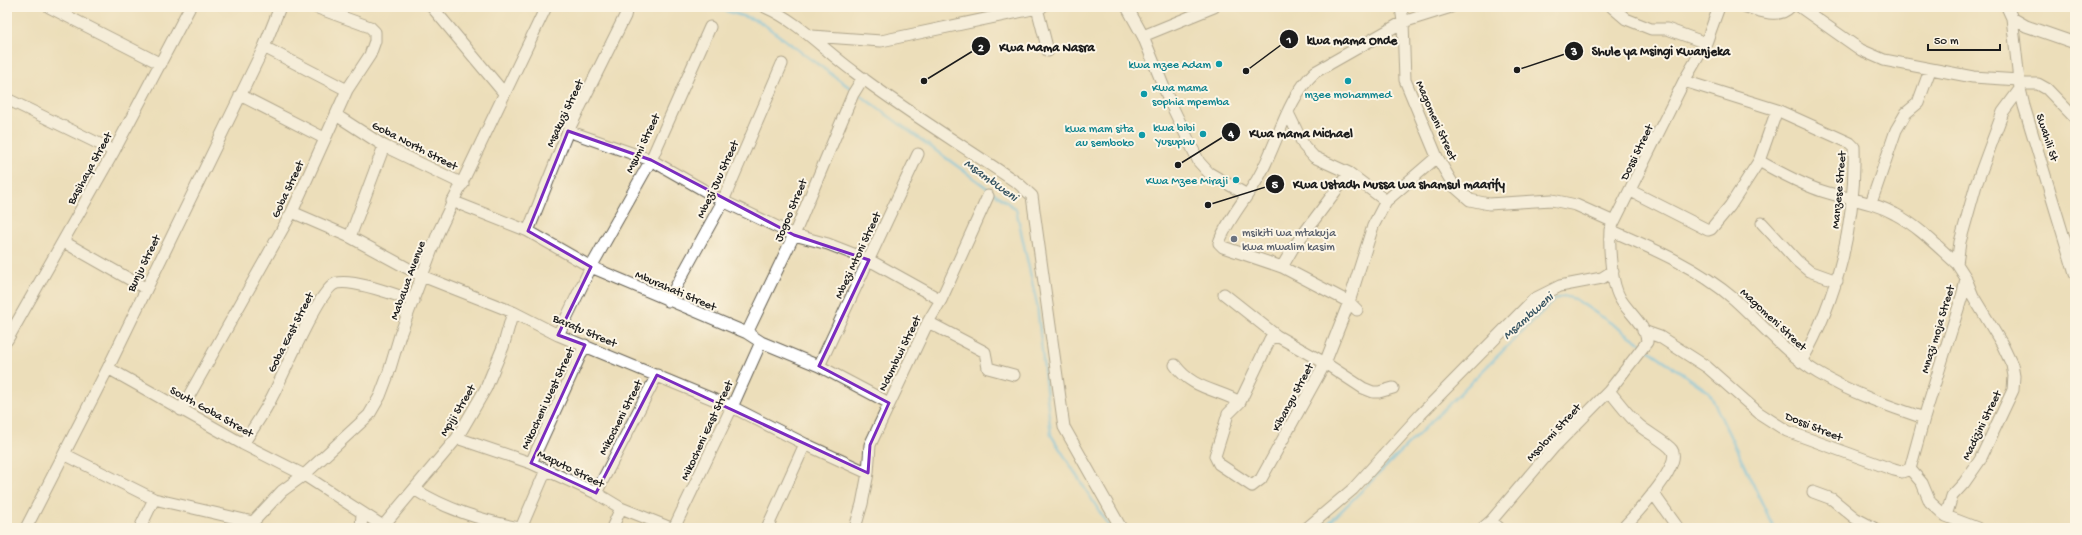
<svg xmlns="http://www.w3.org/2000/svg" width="2082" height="535" font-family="'Gochi Hand',sans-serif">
	<rect width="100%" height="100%" fill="#fcf5e5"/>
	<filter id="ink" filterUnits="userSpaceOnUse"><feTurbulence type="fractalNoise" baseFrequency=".025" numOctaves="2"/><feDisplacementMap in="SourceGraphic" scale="8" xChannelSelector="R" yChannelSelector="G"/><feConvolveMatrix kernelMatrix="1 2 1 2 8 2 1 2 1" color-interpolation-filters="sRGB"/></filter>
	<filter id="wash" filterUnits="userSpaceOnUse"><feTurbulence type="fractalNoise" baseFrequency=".012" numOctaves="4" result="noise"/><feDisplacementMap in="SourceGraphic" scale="16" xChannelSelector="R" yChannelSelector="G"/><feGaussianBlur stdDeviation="0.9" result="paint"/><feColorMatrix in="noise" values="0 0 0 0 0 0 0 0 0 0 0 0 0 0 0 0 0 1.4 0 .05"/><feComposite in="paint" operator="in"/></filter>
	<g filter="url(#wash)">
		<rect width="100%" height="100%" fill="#ecdeba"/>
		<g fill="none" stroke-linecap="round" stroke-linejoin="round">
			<!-- stream -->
			<path stroke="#6cbfe8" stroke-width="3" d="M713,7L759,21L853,90
				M857,93L1016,209L1037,304L1051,435L1110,528
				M1646,348L1709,392L1774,528
				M1324,528L1555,299L1564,296L1575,299L1642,344"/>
		</g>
	</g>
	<g filter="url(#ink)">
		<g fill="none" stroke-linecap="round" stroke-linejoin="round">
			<!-- minor casing -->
			<g stroke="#656053" stroke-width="13">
				<path id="minor" d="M49,7L161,64
					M432,7L504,93
					M765,7C799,22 823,49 853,71C905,111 965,147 1019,184L1032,196L1064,427L1121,528
					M1127,7L1143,36L1169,100L1199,162L1209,173L1247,195
					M1401,7L1403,22L1405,80L1437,157L1454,186L1470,200L1489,204L1552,200L1576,205L1614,222
					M1612,7L1626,19L1651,29H1667L1706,43
					M1746,7C1761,11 1779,19 1790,7
					M1800,7L1861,50L1884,60L1973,77L2019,80
					M2007,7L2012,18L2020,89L2024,106L2075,274
					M1037,8L1048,51
					M2012,18L2026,26L2075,43
					M812,36L881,41L1042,7
					M1143,36L1214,7
					M264,47L347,90
					M1684,81L1777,110L1850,143L1854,147C1856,222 1838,298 1801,362
					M2020,84H2038L2047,89L2075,118
					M240,95L324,138
					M7,99L114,151
					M1288,113L1304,146L1314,157L1349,173L1386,201
					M336,115L384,146L463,184
					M568,131L651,160L723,201L794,235L828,244L869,260L941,300
					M1759,161C1779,172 1800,184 1822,191C1847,199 1872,201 1895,214C1918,226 1937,246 1957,264
					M1631,191L1708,230L1711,229L1730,206L1759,161L1777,110
					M452,201L528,231L591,267L747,333L761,342L819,366L889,403
					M1871,203L1896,130L1906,113L1918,103L1930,70
					M292,212L350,237L422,276L513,312L558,335L732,407L805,444L868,473
					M1762,223L1797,261L1809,271L1837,281
					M1610,230C1654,249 1698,268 1734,299C1762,324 1786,354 1818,373C1851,393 1888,406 1924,418
					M528,231L568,131L625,16L627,7
					M350,237L384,146
					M64,242L145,288
					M1282,267L1293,248L1349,173
					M1224,294L1277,336L1325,363L1363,388L1373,392H1379L1393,388
					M668,301L723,201L782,64
					M1357,310L1349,302L1282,267L1223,247L1219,243L1220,240C1229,218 1245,200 1257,180C1278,145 1285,100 1315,72L1403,22L1451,7
					M928,322L985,352L988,368L1014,375
					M1643,331L1660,337L1707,367L1759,413L1787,431L1894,470L1902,472L1910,469
					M747,333L794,235L853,94L863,78
					M558,335L591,267L651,160L710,27
					M1277,336L1270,339L1240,402L1228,414L1215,456L1219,464L1252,486L1261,479L1325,363L1349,302L1373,226L1386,201L1437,157
					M7,340L114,151L190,7
					M1175,365C1192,389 1217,389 1240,402
					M819,366L918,154
					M108,368L243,444L304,475L386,528
					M1609,391C1619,402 1628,416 1640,426C1648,433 1666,442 1672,450C1683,465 1634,516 1623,528
					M181,410L292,212L347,90L370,55L375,41V32L370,27L315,7
					M457,438L531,463L596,493L621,508L671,528
					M243,444C253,428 265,412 273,395C283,376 320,286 337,283C354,279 396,295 414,301
					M64,454L154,499L253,522
					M531,463L585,345
					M1910,469L1924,418L1963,293L1966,278L1957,264L1960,242L1976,185L2003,112L2020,89
					M1910,469L1922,483L1930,502L1940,511L1946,516L1977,528
					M414,489C447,510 482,520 519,528
					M1813,492L1832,499L1855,518L1874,528
					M596,493L657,375
					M1653,493L1678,528
					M1946,516L1952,496L1964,483L1980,460L2013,390L2014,376L2012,365L2002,344L1973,296L1966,279
					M1491,521L1499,528
					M383,526L457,438L486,388L503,347L513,312
					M26,528L108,368L264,47L280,7
					M140,528L154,499
					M250,528L253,522L282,491L304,475L369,415L380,396L388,375L400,335L438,233L546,7
					M361,528L362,514
					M521,528L546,470
					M612,528L621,508
					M674,528L732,407L761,342
					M767,528L805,444
					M855,528L862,504L868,473L870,445L928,322L941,300L988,196
					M1307,528L1353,489L1421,414L1534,299L1560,286L1602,278L1613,271
					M1483,528L1491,521L1553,448L1609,391L1647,342C1647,327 1629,313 1621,300C1611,285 1609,247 1610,230L1684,81L1706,43L1719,7"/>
			</g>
			<!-- minor -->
			<use href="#minor" stroke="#fff" stroke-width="11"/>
		</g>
	</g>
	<!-- marked area -->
	<path d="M0 0H2082V535H0ZM568,131L651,160L794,235L869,260L819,366L889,403L870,445L868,473L657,375L596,493L531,463L585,345L558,335L591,267L528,231Z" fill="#ecdeba" fill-opacity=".55" fill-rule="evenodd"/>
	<path fill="none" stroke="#7b2cbf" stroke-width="3" stroke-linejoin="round" d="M568,131L651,160L794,235L869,260L819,366L889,403L870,445L868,473L657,375L596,493L531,463L585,345L558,335L591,267L528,231Z"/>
	<!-- markers -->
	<g fill="#0f9aa8" stroke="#fcf5e5" stroke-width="1.5">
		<circle cx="1219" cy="64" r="4"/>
		<circle cx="1348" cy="81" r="4"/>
		<circle cx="1144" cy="94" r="4"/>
		<circle cx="1203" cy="134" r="4"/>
		<circle cx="1142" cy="135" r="4"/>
		<circle cx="1236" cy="180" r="4"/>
	</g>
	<circle fill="#6b7280" stroke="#fcf5e5" stroke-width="1.5" cx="1234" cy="239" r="4"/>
	<g text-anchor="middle" stroke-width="4" stroke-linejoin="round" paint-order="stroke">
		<!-- culture labels -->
		<g font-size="12" fill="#0d838f" stroke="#fcf5e5" text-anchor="end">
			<text x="1211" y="68">kwa mzee Adam</text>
			<text x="1152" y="91" text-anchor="start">Kwa mama<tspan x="1152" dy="14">sophia mpemba</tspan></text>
			<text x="1348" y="98" text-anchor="middle">mzee mohammed</text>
			<text x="1195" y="131">kwa bibi<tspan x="1195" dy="14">Yusuphu</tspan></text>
			<text x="1134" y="132">kwa mam sita<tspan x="1134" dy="14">au semboko</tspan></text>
			<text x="1228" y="184">Kwa Mzee Miraji</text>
		</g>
		<!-- street labels -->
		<g font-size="12" fill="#1c1c1c" stroke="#fcf5e5">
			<text transform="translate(564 113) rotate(-65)" y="4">Msakuzi Street</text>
			<text transform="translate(1437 120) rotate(66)" y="4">Magomeni Street</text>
			<text transform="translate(2048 137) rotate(72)" y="4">Swahili St</text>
			<text transform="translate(642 143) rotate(-64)" y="4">Msumi Street</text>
			<text transform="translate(415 145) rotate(27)" y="4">Goba North Street</text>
			<text transform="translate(1636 152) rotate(-64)" y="4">Dossi Street</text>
			<text transform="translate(89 168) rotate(-61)" y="4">Basihaya Street</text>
			<text transform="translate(717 179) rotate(-65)" y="4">Mbezi Juu Street</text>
			<text transform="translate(287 189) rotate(-65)" y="4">Goba Street</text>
			<text transform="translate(1838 190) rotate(-85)" y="4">Manzese Street</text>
			<text transform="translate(790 210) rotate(-67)" y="4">Jogoo Street</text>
			<text transform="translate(857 255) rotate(-65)" y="4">Mbezi Mtoni Street</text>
			<text transform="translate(143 263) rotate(-64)" y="4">Bunju Street</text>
			<text transform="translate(407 280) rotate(-70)" y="4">Mabawa Avenue</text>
			<text transform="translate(676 290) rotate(23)" y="4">Mburahati Street</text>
			<text transform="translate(1774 319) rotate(43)" y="4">Magomeni Street</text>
			<text transform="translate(1937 329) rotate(-73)" y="4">Mnazi moja Street</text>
			<text transform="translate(585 330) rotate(23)" y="4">Barafu Street</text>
			<text transform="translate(290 332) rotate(-63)" y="4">Goba East Street</text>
			<text transform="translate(899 353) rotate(-64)" y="4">Ndumbwi Street</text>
			<text transform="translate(1292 397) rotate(-62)" y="4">Kibangu Street</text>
			<text transform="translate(547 398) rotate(-65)" y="4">Mikocheni West Street</text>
			<text transform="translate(457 410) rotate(-59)" y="4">Mpiji Street</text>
			<text transform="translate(212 411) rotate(29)" y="4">South Goba Street</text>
			<text transform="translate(620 417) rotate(-63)" y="4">Mikocheni Street</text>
			<text transform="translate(1981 425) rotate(-64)" y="4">Madizini Street</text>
			<text transform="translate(1814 426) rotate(22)" y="4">Dossi Street</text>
			<text transform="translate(706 430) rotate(-65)" y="4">Mikocheni East Street</text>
			<text transform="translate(1553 432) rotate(-47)" y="4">Msolomi Street</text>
			<text transform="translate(571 468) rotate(26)" y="4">Maputo Street</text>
		</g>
		<!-- worship labels -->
		<g font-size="12" fill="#5b616d" stroke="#fcf5e5" text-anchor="start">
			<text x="1242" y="236">msikiti wa mtakuja<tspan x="1242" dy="14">kwa mwalim kasim</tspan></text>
		</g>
		<!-- water labels -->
		<g font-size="13" font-style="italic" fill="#385563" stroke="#fcf5e5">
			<text transform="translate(992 179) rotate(36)" y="5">Msambweni</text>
			<text transform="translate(1527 315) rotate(-42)" y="5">Msambweni</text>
		</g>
	</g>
	<!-- callouts -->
	<path fill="none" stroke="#1c1c1c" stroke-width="1.5" d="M1246 71L1289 39M924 81L981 46M1517 70L1574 51M1178 165L1231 132M1208 205L1275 184"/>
	<g fill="#1c1c1c" stroke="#fcf5e5" stroke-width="1.5">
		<circle cx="1246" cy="71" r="4"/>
		<circle cx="924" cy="81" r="4"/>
		<circle cx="1517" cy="70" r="4"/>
		<circle cx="1178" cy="165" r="4"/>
		<circle cx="1208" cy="205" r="4"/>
		<circle cx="1289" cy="39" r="10"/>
		<circle cx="981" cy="46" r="10"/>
		<circle cx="1574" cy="51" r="10"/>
		<circle cx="1231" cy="132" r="10"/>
		<circle cx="1275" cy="184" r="10"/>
	</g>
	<g font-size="12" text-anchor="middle" font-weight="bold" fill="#fff">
		<text x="1289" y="43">1</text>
		<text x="981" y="51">2</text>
		<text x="1574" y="55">3</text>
		<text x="1231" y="137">4</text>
		<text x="1275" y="188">5</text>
	</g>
	<g font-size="13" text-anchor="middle" font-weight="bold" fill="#1c1c1c" stroke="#fcf5e5" stroke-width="4" stroke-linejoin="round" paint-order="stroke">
		<text x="1352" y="44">kwa mama Onde</text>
		<text x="1047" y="51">Kwa Mama Nasra</text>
		<text x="1661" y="55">Shule ya Msingi Kwanjeka</text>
		<text x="1301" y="137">Kwa mama Michael</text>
		<text x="1399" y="188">Kwa Ustadh Mussa wa shamsul maarify</text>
	</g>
	<!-- margin -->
	<rect width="2082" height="535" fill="none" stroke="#fcf5e5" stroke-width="24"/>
	<!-- scale -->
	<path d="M1928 44v6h72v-6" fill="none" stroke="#1c1c1c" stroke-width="2"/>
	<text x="1934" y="44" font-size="12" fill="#1c1c1c" stroke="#fcf5e5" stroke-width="3" paint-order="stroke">50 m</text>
</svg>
